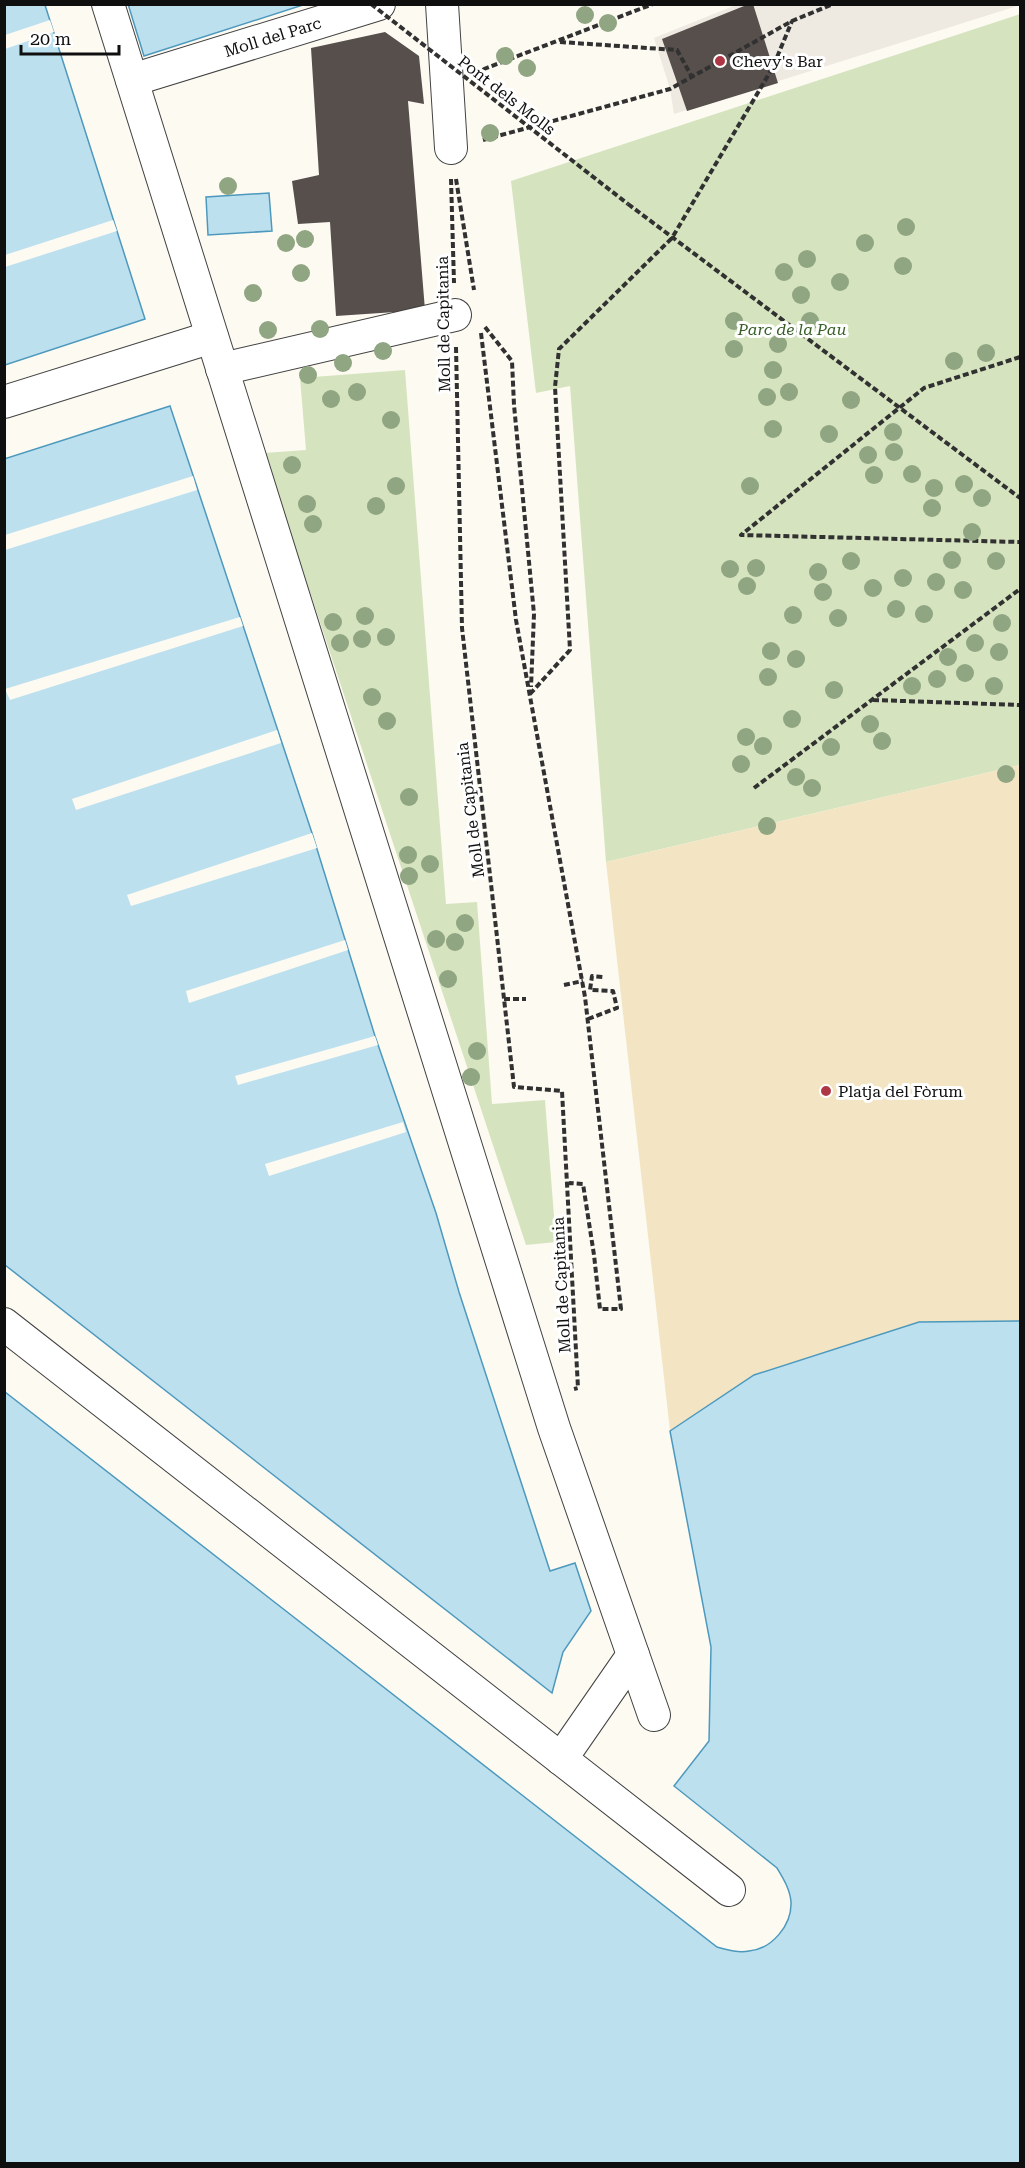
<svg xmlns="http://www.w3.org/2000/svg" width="1025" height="2168" font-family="'Roboto Serif',serif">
	<rect width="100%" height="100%" fill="#fdfaf2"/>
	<!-- green -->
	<path fill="#d5e4bf" d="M1020,14V765L606,862L570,386L536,393L511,181Z
		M405,370L446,904L477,902L492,1104L545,1100L556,1242L526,1245L264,453L306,450L300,378Z"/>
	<!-- sand -->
	<path fill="#f3e5c4" d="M1020,765V1321L919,1322L754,1375L670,1431L606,862Z"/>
	<!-- plaza -->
	<path fill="#eee9e1" d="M736,5H1020L674,114L670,89L654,38Z"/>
	<!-- water -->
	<path fill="#bde0ef" stroke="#4d99bd" stroke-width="1.5" d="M128,4H303V5L144,56Z
		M4,5H45L145,319L5,365Z
		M269,193L272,231L208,235L206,197Z
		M170,406L312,833L375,1036L436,1213L459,1292L550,1571L575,1563L591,1611L563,1652L552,1693L5,1265L4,459Z
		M1020,1321V2163H5V1392L717,1947C728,1950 738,1953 749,1951C772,1949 792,1925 791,1902C790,1889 783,1878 777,1868L674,1786L709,1741L711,1647L670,1431L754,1375L919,1322Z"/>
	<!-- pier -->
	<path fill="#fdfaf2" d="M50,20L54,32L5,49V35Z
		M113,220L117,231L5,267V255Z
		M193,476L197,490L5,550V535Z
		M240,617L243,626L10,700L5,689Z
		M277,730L281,743L76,810L72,799Z
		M312,833L317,848L131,906L127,895Z
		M345,940L348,950L189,1003L186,991Z
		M375,1036L378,1045L238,1085L235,1076Z
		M403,1122L406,1132L269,1176L265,1164Z"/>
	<!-- building -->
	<path fill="#564f4c" d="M749,4H753L778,83L687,111L662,39Z
		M385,32L419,56L424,104L408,101L425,310L336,316L330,222L298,224L292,181L319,175L311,48Z"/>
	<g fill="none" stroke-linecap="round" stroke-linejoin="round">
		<!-- minor casing -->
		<g stroke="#424242" stroke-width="34">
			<g id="minor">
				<path d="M108,4L554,1428L654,1715"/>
				<path d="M442,4L451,148"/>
				<path id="s1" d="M132,80L379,4"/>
				<path d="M222,369L455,315"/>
				<path d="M4,402L212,337"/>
				<path d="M4,1324L729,1890"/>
				<path d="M561,1759L633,1655"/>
			</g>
		</g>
		<!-- path -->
		<path stroke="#313131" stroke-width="4" stroke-dasharray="6 3" stroke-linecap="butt" d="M560,42L677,50L692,77
			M480,78L484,69L653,4
			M483,140L670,89L792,21L833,4
			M451,179L454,283
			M456,179L474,290
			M628,204L1020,498
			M485,327L512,361L514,405L534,614L531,687
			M481,333L516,620L585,997L621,1309H600L594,1255L583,1184L569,1183
			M456,347L462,628L514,1087L562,1091L578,1388L574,1389
			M1020,357L924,388L741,535L1020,542
			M530,694L570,650L555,387L559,349L672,238L773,67L792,21
			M873,700L1020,705
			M754,788L1020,589
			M564,985L583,981
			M504,999H526
			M588,1019L617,1008L613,991L590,990L592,976L603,977"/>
		<!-- minor -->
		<use href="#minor" stroke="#fff" stroke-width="32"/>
		<!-- path-bridge -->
		<path stroke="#313131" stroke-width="4" stroke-dasharray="6 3" stroke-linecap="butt" d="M371,4L628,204"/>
	</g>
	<!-- trees -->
	<g fill="#90a582">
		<circle cx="585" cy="15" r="9"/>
		<circle cx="608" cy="23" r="9"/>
		<circle cx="505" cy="56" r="9"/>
		<circle cx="527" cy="68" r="9"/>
		<circle cx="490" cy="133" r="9"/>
		<circle cx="228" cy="186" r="9"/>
		<circle cx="906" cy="227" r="9"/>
		<circle cx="305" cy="239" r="9"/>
		<circle cx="286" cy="243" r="9"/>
		<circle cx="865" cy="243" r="9"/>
		<circle cx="807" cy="259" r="9"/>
		<circle cx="903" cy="266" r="9"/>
		<circle cx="784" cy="272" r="9"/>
		<circle cx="301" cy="273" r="9"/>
		<circle cx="840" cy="282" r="9"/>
		<circle cx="253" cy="293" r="9"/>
		<circle cx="801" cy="295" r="9"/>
		<circle cx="734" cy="321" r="9"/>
		<circle cx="810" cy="321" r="9"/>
		<circle cx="320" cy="329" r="9"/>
		<circle cx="268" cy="330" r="9"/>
		<circle cx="778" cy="344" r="9"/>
		<circle cx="734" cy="349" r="9"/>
		<circle cx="383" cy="351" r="9"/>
		<circle cx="986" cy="353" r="9"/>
		<circle cx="954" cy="361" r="9"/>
		<circle cx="343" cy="363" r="9"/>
		<circle cx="773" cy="370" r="9"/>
		<circle cx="308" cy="375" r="9"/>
		<circle cx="357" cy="392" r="9"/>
		<circle cx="789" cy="392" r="9"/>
		<circle cx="767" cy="397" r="9"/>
		<circle cx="331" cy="399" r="9"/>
		<circle cx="851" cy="400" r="9"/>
		<circle cx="391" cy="420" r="9"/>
		<circle cx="773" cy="429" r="9"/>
		<circle cx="893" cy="432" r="9"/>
		<circle cx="829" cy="434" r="9"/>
		<circle cx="894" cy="452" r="9"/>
		<circle cx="868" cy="455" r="9"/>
		<circle cx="292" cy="465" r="9"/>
		<circle cx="912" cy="474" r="9"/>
		<circle cx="874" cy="475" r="9"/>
		<circle cx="964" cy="484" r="9"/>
		<circle cx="396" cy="486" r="9"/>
		<circle cx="750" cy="486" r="9"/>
		<circle cx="934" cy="488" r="9"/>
		<circle cx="982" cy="498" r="9"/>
		<circle cx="307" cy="504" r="9"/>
		<circle cx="376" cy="506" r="9"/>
		<circle cx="932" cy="508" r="9"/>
		<circle cx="313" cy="524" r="9"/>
		<circle cx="972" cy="532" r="9"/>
		<circle cx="952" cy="560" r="9"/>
		<circle cx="851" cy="561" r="9"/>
		<circle cx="996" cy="561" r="9"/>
		<circle cx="756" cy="568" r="9"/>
		<circle cx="730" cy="569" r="9"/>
		<circle cx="818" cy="572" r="9"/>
		<circle cx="903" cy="578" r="9"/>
		<circle cx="936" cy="582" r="9"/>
		<circle cx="747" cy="586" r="9"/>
		<circle cx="873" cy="588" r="9"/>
		<circle cx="963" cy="590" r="9"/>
		<circle cx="823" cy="592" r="9"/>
		<circle cx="896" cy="609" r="9"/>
		<circle cx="924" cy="614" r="9"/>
		<circle cx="793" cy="615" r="9"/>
		<circle cx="365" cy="616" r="9"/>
		<circle cx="838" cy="618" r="9"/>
		<circle cx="333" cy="622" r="9"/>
		<circle cx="1002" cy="623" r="9"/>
		<circle cx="386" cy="637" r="9"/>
		<circle cx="362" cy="639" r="9"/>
		<circle cx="340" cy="643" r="9"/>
		<circle cx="975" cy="643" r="9"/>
		<circle cx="771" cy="651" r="9"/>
		<circle cx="999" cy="652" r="9"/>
		<circle cx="948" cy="657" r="9"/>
		<circle cx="796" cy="659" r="9"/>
		<circle cx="965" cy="673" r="9"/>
		<circle cx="768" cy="677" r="9"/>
		<circle cx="937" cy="679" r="9"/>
		<circle cx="912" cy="686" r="9"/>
		<circle cx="994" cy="686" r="9"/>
		<circle cx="834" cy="690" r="9"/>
		<circle cx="372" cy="697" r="9"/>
		<circle cx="792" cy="719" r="9"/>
		<circle cx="387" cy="721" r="9"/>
		<circle cx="870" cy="724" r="9"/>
		<circle cx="746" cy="737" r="9"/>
		<circle cx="882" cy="741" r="9"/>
		<circle cx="763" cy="746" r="9"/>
		<circle cx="831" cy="747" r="9"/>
		<circle cx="741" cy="764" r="9"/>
		<circle cx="1006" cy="774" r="9"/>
		<circle cx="796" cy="777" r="9"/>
		<circle cx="812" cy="788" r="9"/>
		<circle cx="409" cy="797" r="9"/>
		<circle cx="767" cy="826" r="9"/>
		<circle cx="408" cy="855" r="9"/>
		<circle cx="430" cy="864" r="9"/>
		<circle cx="409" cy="876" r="9"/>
		<circle cx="465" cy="923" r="9"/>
		<circle cx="436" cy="939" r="9"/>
		<circle cx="455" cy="942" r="9"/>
		<circle cx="448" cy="979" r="9"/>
		<circle cx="477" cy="1051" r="9"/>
		<circle cx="471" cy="1077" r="9"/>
	</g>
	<!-- markers -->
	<g fill="#ae3746" stroke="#fff" stroke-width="2">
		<circle cx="720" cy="61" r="6"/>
		<circle cx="826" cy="1091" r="6"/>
	</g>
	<g text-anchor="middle" stroke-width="6" stroke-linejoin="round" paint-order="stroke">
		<!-- street labels -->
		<g font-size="16" fill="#0f0f0f" stroke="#fff">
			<text dy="6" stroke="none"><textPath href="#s1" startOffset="147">Moll del Parc</textPath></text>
			<text transform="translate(507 95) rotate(38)" y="6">Pont dels Molls</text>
			<text transform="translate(443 324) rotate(-91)" y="6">Moll de Capitania</text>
			<text transform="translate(470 810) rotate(-97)" y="6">Moll de Capitania</text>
			<text transform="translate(561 1285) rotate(-93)" y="6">Moll de Capitania</text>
		</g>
		<!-- poi labels -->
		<g font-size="16" fill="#0f0f0f" stroke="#fff" text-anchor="start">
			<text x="732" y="67">Chevy's Bar</text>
			<text x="838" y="1097">Platja del Fòrum</text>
		</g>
		<!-- park labels -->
		<g font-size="16" font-style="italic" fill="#375f27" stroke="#fff">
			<text x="792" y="335">Parc de la Pau</text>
		</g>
	</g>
	<!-- border -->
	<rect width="1025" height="2168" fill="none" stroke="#0f0f0f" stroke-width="12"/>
	<!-- scale -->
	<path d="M21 45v9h98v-9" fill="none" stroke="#0f0f0f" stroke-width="3"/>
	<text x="30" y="45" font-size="18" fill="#0f0f0f" stroke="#ffffff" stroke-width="4.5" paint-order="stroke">20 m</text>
</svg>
